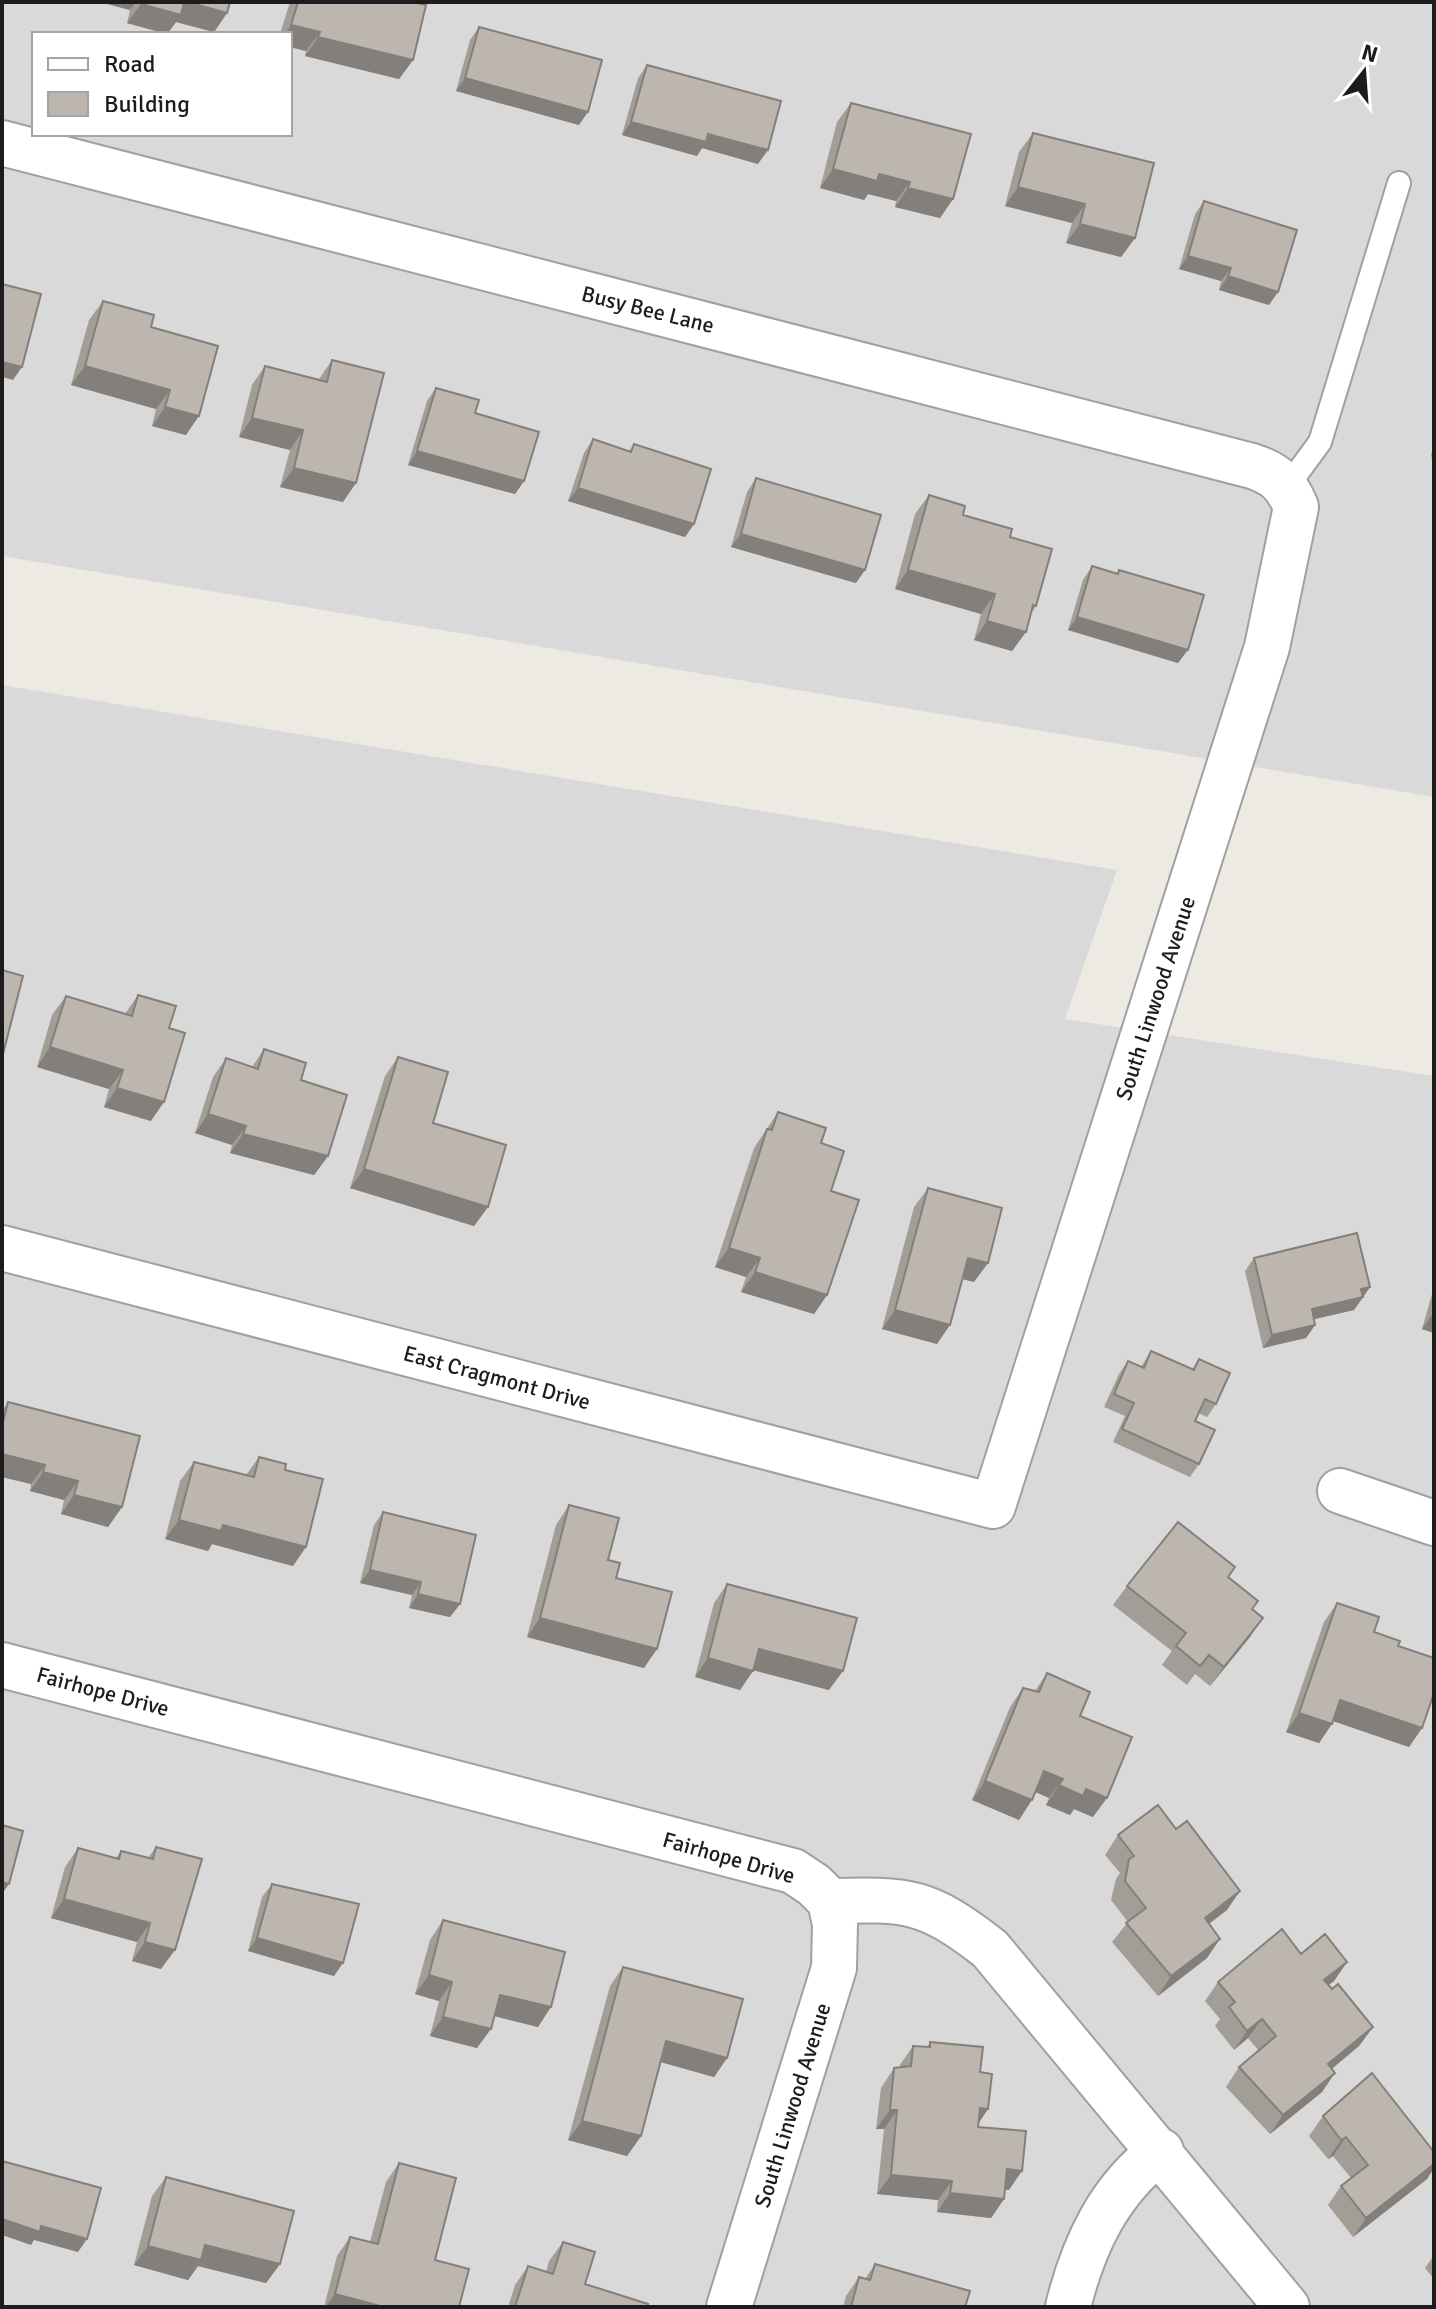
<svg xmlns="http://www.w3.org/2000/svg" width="1436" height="2309" font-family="Signika,sans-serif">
	<rect width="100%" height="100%" fill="#eceae2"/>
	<!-- residential -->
	<path fill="#dad9d9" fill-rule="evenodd" d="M2,2H1434V797L2,556ZM34,34H290V134H34Z
		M2,685L1117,870L1065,1019L1434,1076V2307H2Z"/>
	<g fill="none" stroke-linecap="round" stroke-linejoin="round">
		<!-- service casing -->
		<g stroke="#a0a0a0" stroke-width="26">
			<path id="service" d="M1287,487L1320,442L1399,183"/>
		</g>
		<!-- minor casing -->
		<g stroke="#a0a0a0" stroke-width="48">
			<path id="minor" d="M2,143L1252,466C1276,474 1286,483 1296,507L1267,647L993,1506L2,1248
				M1340,1491L1434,1523
				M2,1665L793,1871L814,1885L830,1901C908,1899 926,1899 990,1949L1287,2307
				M729,2307L834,1968L835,1924L830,1901
				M1068,2307C1083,2246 1109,2189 1161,2151"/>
		</g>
		<!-- service -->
		<use href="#service" stroke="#fff" stroke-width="22"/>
		<!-- minor -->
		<use href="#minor" stroke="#fff" stroke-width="44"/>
	</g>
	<!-- wall -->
	<path fill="#a29d96" d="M100,2H230L227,13L214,32L176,22L167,34L127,23L130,10Z
		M290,2H413V60L399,79L305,56L306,51L290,47V34H280Z
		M479,27L579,125L456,91L470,40Z
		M647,65L758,164L702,148L697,156L622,135L638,78Z
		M851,103L953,199L940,218L895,207L896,201L868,194L864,200L820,188L837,122Z
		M1033,133L1135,238L1121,257L1066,243L1072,223L1005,206L1019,152Z
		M1204,201L1269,305L1219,290L1221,281L1179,269L1195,214Z
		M103,301L151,327L186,435L152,426L156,409L71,385L89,320Z
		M332,360L343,502L280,487L290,450L239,437L252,385L265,366L319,379Z
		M436,388L475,413L524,481L515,494L408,465L427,401Z
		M593,439L629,451L634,444L694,524L685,537L568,501L584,453Z
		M1434,449V471L1431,454Z
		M756,478L856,583L731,547L747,492Z
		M929,495L963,515L1010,537L1036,606L1031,614L1026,632L1012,651L974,640L981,614L895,589L915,514Z
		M1092,566L1117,574L1119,570L1178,663L1068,630L1083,580Z
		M138,995L169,1028L151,1121L104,1107L109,1089L37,1067L52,1015L66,996L125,1014Z
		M264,1049L301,1080L328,1156L314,1175L230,1153L232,1145L195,1133L213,1077L226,1058L252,1067Z
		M398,1057L433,1123L488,1207L474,1226L350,1188L385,1076Z
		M778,1112L831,1191L827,1295L814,1314L741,1292L746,1277L715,1267L754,1148Z
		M928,1188L974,1282L962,1279L937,1344L882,1329L914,1207Z
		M1254,1258L1370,1287L1354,1310L1314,1319L1315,1325L1306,1338L1263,1348L1245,1271Z
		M1434,1287V1333L1422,1329Z
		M1151,1351L1192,1369L1199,1359L1216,1404L1207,1417L1198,1413L1195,1421L1199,1464L1190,1477L1113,1442L1125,1416L1104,1407L1119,1374L1128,1361L1141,1367Z
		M8,1402L122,1507L108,1527L61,1514L64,1500L30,1491L31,1484L2,1477V1411Z
		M259,1457L285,1470L293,1566L212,1544L208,1551L165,1539L180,1481L194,1462L246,1475Z
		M569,1505L608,1560L616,1578L644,1668L527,1637L556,1525Z
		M383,1512L460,1604L450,1617L409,1608L412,1595L360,1583L374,1525Z
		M1228,1577L1258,1601L1252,1610L1250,1637L1210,1686L1195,1674L1187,1685L1162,1665L1172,1651L1113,1605L1127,1586Z
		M727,1584L829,1690L753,1670L740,1690L695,1677L714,1603Z
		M1337,1603L1374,1632L1398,1646L1422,1728L1409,1747L1333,1721L1319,1743L1286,1732L1324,1622Z
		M1047,1673L1080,1716L1093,1817L1074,1809L1070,1815L1046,1805L1049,1798L1036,1792L1019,1820L972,1800L1010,1707L1023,1688L1035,1691Z
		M1118,1835L1227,1910L1209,1924L1207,1958L1158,1996L1112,1942L1128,1922L1111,1900L1116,1879L1120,1873L1105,1855Z
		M156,1847L161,1969L132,1961L137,1942L51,1918L65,1867L78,1848L116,1858L121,1851L148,1858Z
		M272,1884L334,1976L248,1951L262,1897Z
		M443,1920L538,2027L494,2016L477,2048L430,2036L439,2001L415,1994L430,1940Z
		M1301,1954L1347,1962L1334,1981L1328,1985L1373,2027L1359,2046L1332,2069L1322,2092L1270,2134L1226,2087L1239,2067L1259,2051L1248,2038L1234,2050L1215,2026L1220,2019L1205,2001L1218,1982Z
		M623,1967L727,2058L714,2077L661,2062L641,2136L627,2156L568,2140L610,1986Z
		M930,2042L980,2072L988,2109L979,2123L978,2127L1009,2190L1005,2189L1004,2199L991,2218L937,2212L938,2200L877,2194L884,2129H876L881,2088L894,2068H900V2065L913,2046L927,2047Z
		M1323,2116L1434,2152V2168L1427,2179L1353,2237L1328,2205L1341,2186L1351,2178L1333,2156L1328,2159L1309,2136Z
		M399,2163L435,2260L459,2307H324L337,2256L350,2237L370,2242L386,2182Z
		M166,2177L280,2264L266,2283L198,2266L188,2280L134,2265L152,2196Z
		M563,2242L585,2284L647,2307H508L515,2285L528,2266L546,2272L549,2261Z
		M1434,2255V2279L1425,2268Z
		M875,2264L965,2307H843L846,2296L859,2277L865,2279Z"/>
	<!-- shaded-wall -->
	<path fill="#847f7a" d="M100,2H136L130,10Z
		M187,2L227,13L214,32L176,22L167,34L127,23L141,4Z
		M291,25L320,32L306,51L290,47V34H285Z
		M318,37L413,60L399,79L305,56Z
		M465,78L588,112L579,125L456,91Z
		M631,122L708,134L768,150L758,164L702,148L697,156L622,135Z
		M833,169L879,174L910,182L896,201L868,194L864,200L820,188Z
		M1018,187L1085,204L1072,223L1005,206Z
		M908,188L953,199L940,218L895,207Z
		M1080,224L1135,238L1121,257L1066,243Z
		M1188,256L1231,268L1221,281L1179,269Z
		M1228,276L1278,292L1269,305L1219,290Z
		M2,362L22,367L13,380L2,377Z
		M85,366L170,390L156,409L71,385Z
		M165,407L199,416L186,435L152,426Z
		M252,418L303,430L290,450L239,437Z
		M417,451L524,481L515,494L408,465Z
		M294,468L356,483L343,502L280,487Z
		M578,488L694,524L685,537L568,501Z
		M741,534L865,570L856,583L731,547Z
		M908,570L995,594L981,614L895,589Z
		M1077,617L1188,650L1178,663L1068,630Z
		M987,621L1026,632L1012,651L974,640Z
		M50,1047L123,1070L109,1089L37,1067Z
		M117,1088L164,1102L151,1121L104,1107Z
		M208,1114L246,1126L232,1145L195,1133Z
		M243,1134L328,1156L314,1175L230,1153Z
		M364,1169L488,1207L474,1226L350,1188Z
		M729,1248L760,1258L746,1277L715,1267Z
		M968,1258L988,1263L974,1282L955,1277Z
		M755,1272L827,1295L814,1314L741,1292Z
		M1370,1287L1354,1310L1302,1322L1312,1309L1361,1289Z
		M895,1310L950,1325L937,1344L882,1329Z
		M1431,1316L1434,1317V1333L1422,1329Z
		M1315,1325L1306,1338L1263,1348L1272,1335Z
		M2,1454L45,1465L31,1484L2,1477Z
		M43,1472L78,1481L64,1500L30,1491Z
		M74,1495L122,1507L108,1527L61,1514Z
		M179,1520L223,1525L306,1547L293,1566L212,1544L208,1551L165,1539Z
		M370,1570L421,1582L412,1595L360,1583Z
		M418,1594L460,1604L450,1617L409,1608Z
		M540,1618L657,1649L644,1668L527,1637Z
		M1263,1618L1250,1637L1210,1686L1224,1667Z
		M759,1649L843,1671L829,1690L745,1668Z
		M708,1658L753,1671L740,1690L695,1677Z
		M1340,1700L1422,1728L1409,1747L1327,1719Z
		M1299,1713L1332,1724L1319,1743L1286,1732Z
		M1044,1771L1063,1779L1049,1798L1031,1790Z
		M985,1781L1032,1800L1019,1820L972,1800Z
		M1059,1785L1086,1789L1107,1798L1093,1817L1074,1809L1070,1815L1046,1805Z
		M2,1882L9,1884L2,1894Z
		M1240,1891L1227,1910L1191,1937L1205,1918Z
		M64,1899L150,1923L137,1942L51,1918Z
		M257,1938L343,1963L334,1976L248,1951Z
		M1220,1939L1207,1958L1158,1996L1171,1976Z
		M145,1942L175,1950L161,1969L132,1961Z
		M1347,1962L1334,1981L1311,1999L1324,1980Z
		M429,1975L452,1982L439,2001L415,1994Z
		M500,1995L551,2007L538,2027L486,2014Z
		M443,2017L491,2029L477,2048L430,2036Z
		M1262,2019L1248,2038L1234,2050L1247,2031Z
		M1373,2027L1359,2046L1314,2083L1328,2064Z
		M666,2041L727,2058L714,2077L653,2060Z
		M1335,2073L1322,2092L1270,2134L1283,2115Z
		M980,2108L988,2109L975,2128Z
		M890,2110H897L884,2129H876Z
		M582,2121L641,2136L627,2156L568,2140Z
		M1346,2137L1333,2156L1328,2159L1341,2140Z
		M1434,2164V2168L1427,2179L1353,2237L1366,2218Z
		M1007,2169L1022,2171L1009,2190L994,2189Z
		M891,2175L952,2181L938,2200L877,2194Z
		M950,2193L1004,2199L991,2218L937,2212Z
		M2,2219L41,2226L87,2239L78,2252L34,2240L31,2245L2,2235Z
		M205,2245L280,2264L266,2283L198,2266L188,2280L134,2265L148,2246Z
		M335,2294L384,2307H326Z"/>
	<!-- building -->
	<path fill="#bcb6af" stroke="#847f7a" stroke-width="2" d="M141,2H184L181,15L141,4Z
		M187,2H230L227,13Z
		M298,2H413L426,5L413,60L318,37L320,32L291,25Z
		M479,27L602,60L588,112L465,78Z
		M647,65L781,101L768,150L708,134L706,142L631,122Z
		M851,103L971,134L953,199L908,188L910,182L879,174L877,181L833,169Z
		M1033,133L1154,163L1135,238L1080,224L1085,204L1018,187Z
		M1204,201L1297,230L1278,292L1228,276L1231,268L1188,256Z
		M2,284L41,294L22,367L2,362Z
		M103,301L154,315L151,327L218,346L199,416L165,407L170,390L85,366Z
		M332,360L384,373L356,483L294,468L303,430L252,418L265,366L327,382Z
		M436,388L479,400L475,413L539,432L524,481L417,451Z
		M593,439L631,452L634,444L711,469L694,524L578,488Z
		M756,478L881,515L865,570L741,534Z
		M929,495L965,506L963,515L1012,529L1010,537L1052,549L1036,606L1033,605L1026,632L987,621L995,594L908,570Z
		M1092,566L1118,574L1119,570L1204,595L1188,650L1077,617Z
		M2,970L23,976L3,1054L2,1053Z
		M138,995L176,1006L169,1028L185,1033L164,1102L117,1088L123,1070L50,1047L66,996L132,1016Z
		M264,1049L306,1063L301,1080L347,1095L328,1156L243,1134L246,1126L208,1114L226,1058L258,1069Z
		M398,1057L448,1072L433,1123L506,1145L488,1207L364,1169Z
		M778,1112L826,1128L821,1143L844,1151L831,1191L859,1200L827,1295L755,1272L760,1258L729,1248L767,1129L772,1130Z
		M928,1188L1002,1208L988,1263L968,1258L950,1325L895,1310Z
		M1357,1233L1370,1287L1361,1289L1363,1297L1312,1309L1315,1325L1272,1335L1254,1258Z
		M1151,1351L1194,1370L1199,1359L1230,1373L1216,1404L1205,1399L1195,1421L1215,1430L1199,1464L1122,1429L1134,1403L1114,1394L1128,1361L1144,1368Z
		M8,1402L140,1436L122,1507L74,1495L78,1481L43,1472L45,1465L2,1454V1426Z
		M259,1457L286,1464L285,1470L323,1479L306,1547L223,1525L221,1531L179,1520L194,1462L254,1477Z
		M569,1505L619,1518L608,1560L620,1563L616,1578L672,1592L657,1649L540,1618Z
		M383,1512L476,1535L460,1604L418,1594L421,1582L370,1570Z
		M1178,1522L1235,1567L1228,1577L1258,1601L1252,1609L1263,1618L1224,1667L1209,1655L1200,1666L1176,1646L1186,1633L1127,1586Z
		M727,1584L857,1618L843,1671L759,1649L753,1671L708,1658Z
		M1337,1603L1379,1617L1374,1632L1400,1641L1398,1646L1434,1658V1693L1422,1728L1340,1700L1332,1724L1299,1713Z
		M1047,1673L1090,1692L1080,1716L1132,1737L1107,1798L1086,1789L1083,1796L1059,1785L1063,1779L1044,1771L1032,1800L985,1781L1023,1688L1039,1692Z
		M1158,1805L1176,1829L1187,1821L1240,1891L1205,1918L1220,1939L1171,1976L1126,1923L1146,1908L1125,1881L1129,1859L1134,1856L1118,1835Z
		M2,1825L23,1831L9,1884L2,1882Z
		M156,1847L202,1859L175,1950L145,1942L150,1923L64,1899L78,1848L119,1859L121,1851L153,1859Z
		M272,1884L359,1904L343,1963L257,1938Z
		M443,1920L565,1952L551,2007L500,1995L491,2029L443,2017L452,1982L429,1975Z
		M1282,1929L1301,1954L1325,1934L1347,1962L1324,1980L1332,1989L1338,1984L1373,2027L1328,2064L1335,2073L1283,2115L1239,2067L1276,2036L1262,2019L1247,2031L1229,2007L1235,2002L1218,1982Z
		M623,1967L743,1999L727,2058L666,2041L641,2136L582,2121Z
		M930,2042L983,2047L980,2072L992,2074L988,2109L980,2108L978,2127L1026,2131L1022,2171L1007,2169L1004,2199L950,2193L952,2181L891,2175L897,2110H890L894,2068L911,2066L913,2046L930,2047Z
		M1372,2073L1434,2152V2164L1366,2218L1341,2186L1368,2165L1346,2137L1341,2140L1323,2116Z
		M2,2161L101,2188L87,2239L41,2226L40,2232L2,2219Z
		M399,2163L456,2178L435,2260L469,2269L459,2307H384L335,2294L350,2237L378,2244Z
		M166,2177L294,2211L280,2264L205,2245L201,2260L148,2246Z
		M563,2242L595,2252L585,2284L648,2304L647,2307H515L528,2266L553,2274Z
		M875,2264L970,2291L965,2307H851L859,2277L870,2280Z"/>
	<g text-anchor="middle" stroke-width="8" stroke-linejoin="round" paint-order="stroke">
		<!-- street labels -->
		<g font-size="22" fill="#1c1c1c" stroke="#fff">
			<text transform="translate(648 309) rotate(14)" y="8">Busy Bee Lane</text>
			<text transform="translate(1155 998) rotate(-72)" y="8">South Linwood Avenue</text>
			<text transform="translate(497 1377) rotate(15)" y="8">East Cragmont Drive</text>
			<text transform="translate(103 1691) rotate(15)" y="8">Fairhope Drive</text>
			<text transform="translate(729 1857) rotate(16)" y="8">Fairhope Drive</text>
			<text transform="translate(792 2105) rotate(-73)" y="8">South Linwood Avenue</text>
		</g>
	</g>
	<!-- border -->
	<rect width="1436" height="2309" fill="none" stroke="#1c1c1c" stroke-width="8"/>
	<!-- legend -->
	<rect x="32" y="32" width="260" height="104" fill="#ffffff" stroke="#a4a4a4" stroke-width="2"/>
	<rect x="48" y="58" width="40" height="12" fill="#ffffff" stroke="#a4a4a4" stroke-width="2"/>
	<text x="104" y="72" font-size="24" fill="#1c1c1c">Road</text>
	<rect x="48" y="92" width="40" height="24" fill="#bcb6af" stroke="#a4a4a4" stroke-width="2"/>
	<text x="104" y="112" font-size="24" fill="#1c1c1c">Building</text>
	<!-- north arrow -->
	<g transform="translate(1364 72) rotate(17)" stroke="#ffffff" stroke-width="6" paint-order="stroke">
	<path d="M0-6L14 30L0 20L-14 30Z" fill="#1c1c1c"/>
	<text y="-12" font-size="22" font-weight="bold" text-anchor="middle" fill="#1c1c1c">N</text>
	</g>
</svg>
